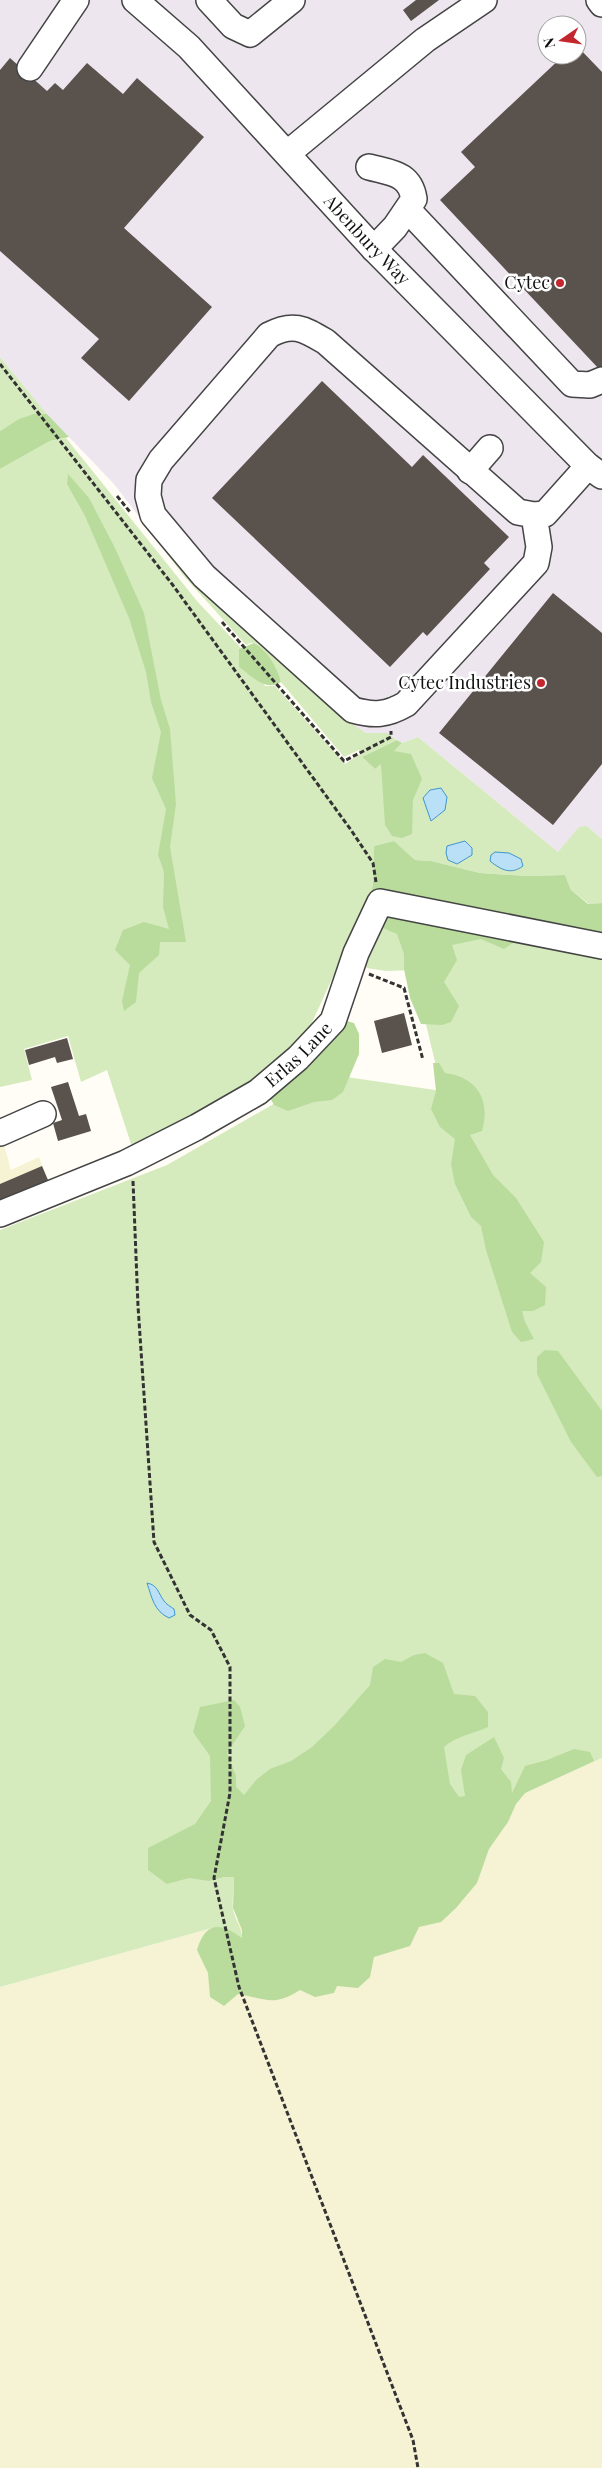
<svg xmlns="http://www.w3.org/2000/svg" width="602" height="2468" font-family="'Playfair Display',serif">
	<rect width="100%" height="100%" fill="#fffdf5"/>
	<!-- industrial -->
	<path fill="#eee6ef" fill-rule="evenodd" d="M0,0H602V839L587,826L558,852L418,737L402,743L387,733H366L356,728L145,515L140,518L114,484L47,414L0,357ZM547,25H577V55H547Z"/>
	<!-- farmland -->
	<path fill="#f6f3d4" d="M0,1131L11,1170L39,1157L49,1183L0,1203Z
		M602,1758V2468H0V1987L212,1928L488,1838L525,1793Z"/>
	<!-- green -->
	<path fill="#d5ebbd" d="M0,357L47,414C28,414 16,421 0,431Z
		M66,438L197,601L241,648L239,649L265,686H275L345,764L360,754L359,750L344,757L281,682C279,674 263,643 254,643C251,642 249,644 246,645L183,575L140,518L145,514L346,720L366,733H387L397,740L362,757L375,769L402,743L418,737L558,852L579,827L587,826L602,839V903L589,904L571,890L565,875L528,876L480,873L431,861L415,860L394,841L374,846L373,885L366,905L297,1055L250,1093L132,1147L107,1070L81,1082L68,1036L24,1049L32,1080L0,1087V469L50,441Z
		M389,915L602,951V1758L525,1793L488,1838L473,1798L209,1881L225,1877H234C234,1887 232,1899 233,1909C235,1920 242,1928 242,1939L212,1928L0,1987V1230L167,1165L326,1074L442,1091L413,970L386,971L367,968L361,958Z"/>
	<!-- forest -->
	<path fill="#b9dc9c" d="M34,414H47L69,437L50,441L0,469V431L19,419Z
		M68,474L89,498L115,548L144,613L161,700L170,729L176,804L170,847L186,942H160L159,955L139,973L136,1002L124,1011L122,1001L130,965L115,950L123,930L144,922L169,929L163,907L164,872L158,855L166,809L152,778L161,732L151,702L146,672L129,618L85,516L67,484Z
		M254,643C266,648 278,669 281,682C265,692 252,676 239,667V649Z
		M397,740L402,743L394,751L411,754L422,779L413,800L412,834L402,838L392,836L385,825L381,764L375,769L362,757Z
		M394,841L415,860L431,861L480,873L528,876L565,875L571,890L588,904L602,903V939L521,933L513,943L504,949L481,939L452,945L457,960L444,982L459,1006L451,1022L442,1025L421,1024L410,998L404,969V954L397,934L376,925L366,905L373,885L374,846Z
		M343,1020L354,1023L359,1034V1054L343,1092L332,1100L314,1102L288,1111L274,1105L269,1096Z
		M433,1063H439L445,1073C477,1077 491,1100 482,1131L470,1135L493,1175L516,1198L544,1242L541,1262L530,1273L546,1287L545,1305L533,1311H522L525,1322L534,1339L521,1342L512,1332L486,1250L481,1226L471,1217L455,1184L451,1164L455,1139L440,1127L431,1109L436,1091Z
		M545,1350L558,1351L602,1411V1476L597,1477L571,1442L537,1374V1357Z
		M425,1653L443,1663L454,1694L475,1696L488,1712V1727C473,1734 456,1736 444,1747L450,1784L459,1797L465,1796L461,1770L466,1755L494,1737L504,1758L501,1769L511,1782L512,1793L525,1766L547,1760L574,1749L590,1752L594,1761L525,1793L516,1804L508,1822L489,1849L477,1883L456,1908L441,1922L419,1927L410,1946L374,1957L370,1977L358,1988L337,1986L334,1993L315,1997L300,1990C273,2007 267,1999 238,1994L224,2006L210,1997L208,1973L197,1950C206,1920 221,1923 242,1938V1930L233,1908L234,1877H225L209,1881L189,1878L167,1884L148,1870V1848L195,1824L211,1801L210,1756L193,1732L200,1707L234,1700L240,1707L245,1726L227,1753L236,1776V1787L244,1795L256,1780L270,1769L291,1761L312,1747L335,1725L370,1685L373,1667L385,1659L401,1662L414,1655Z"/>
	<!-- water -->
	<path fill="#b9e0f7" stroke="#3f96cf" d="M441,788L447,797L445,810L431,821L423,798L430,790Z
		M465,841L472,848V855L457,864L448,860L446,853L447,846Z
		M495,852L509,853L521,859L523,866C511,875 501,870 490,861L491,855Z
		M147,1583C158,1585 158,1593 164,1601C166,1604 171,1607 174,1609L175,1615L169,1618C154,1611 152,1598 147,1583Z"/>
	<!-- building -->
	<path fill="#5a524d" d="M416,0H439L411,21L403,10Z
		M577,46L602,72V366L599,369L440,200L475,167L461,152L564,55H577Z
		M10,58L47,91L55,83L63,90L87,63L123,94L137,78L204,137L124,228L212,307L129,401L81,358L99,339L0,251V70Z
		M322,381L412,467L423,455L509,537L484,563L490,569L427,636L423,632L390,667L212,498Z
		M553,593L602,633V764L553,825L439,733Z
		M404,1013L412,1045L382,1053L374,1021Z
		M67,1038L73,1059L57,1063L55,1057L29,1065L25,1050Z
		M68,1082L79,1116L86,1114L91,1131L58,1141L53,1123L62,1120L51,1087Z
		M42,1166L48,1180L0,1201V1184Z"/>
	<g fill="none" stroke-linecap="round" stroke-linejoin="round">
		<!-- minor casing -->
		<g stroke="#444" stroke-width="28">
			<g id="minor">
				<path id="s1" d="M135,0L189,47L374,249L588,466L602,476"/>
				<path d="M209,0L233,26L250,34L292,0"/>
				<path d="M599,0L602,4"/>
				<path d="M30,68L76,0"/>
				<path d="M288,153L425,40L484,0"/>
				<path d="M369,167C391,173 410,173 414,199L395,227L374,249"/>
				<path d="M408,210L572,384L590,385L602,380"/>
				<path d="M470,471L490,448"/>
				<path d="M534,515L539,547L536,563L406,704C387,715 374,716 353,710L204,576L153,515L148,496L149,480L161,460L269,335C294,322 304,329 326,342L518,512L534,515L545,514L588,466"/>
				<path d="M0,1133L43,1114"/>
				<path id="s2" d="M0,1214L126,1163L197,1127L258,1092L298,1058L333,1021L356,953L380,902L602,946"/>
			</g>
		</g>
		<!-- path -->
		<path stroke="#333" stroke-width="3" stroke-dasharray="5 2.5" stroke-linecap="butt" d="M0,364L172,584L351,830L373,863L376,882
			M117,496L130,512
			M222,622L344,761L391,737V731
			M369,974L404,988L423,1060
			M133,1181L138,1306L154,1542L190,1615L211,1630L230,1667V1793L214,1878L239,1987L413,2440L418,2468"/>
		<!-- minor -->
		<use href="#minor" stroke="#fff" stroke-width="25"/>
	</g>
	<!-- markers -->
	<g fill="#c4262e" stroke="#fff" stroke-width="2">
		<circle cx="560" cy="283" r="5"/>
		<circle cx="541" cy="683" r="5"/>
	</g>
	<g text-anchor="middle" stroke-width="5" stroke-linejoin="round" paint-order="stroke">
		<!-- street labels -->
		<g font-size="18" fill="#111" stroke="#fff">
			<text dy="6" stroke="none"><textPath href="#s1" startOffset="334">Abenbury Way</textPath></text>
			<text dy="6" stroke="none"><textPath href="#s2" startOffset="341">Erlas Lane</textPath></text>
		</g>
		<!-- poi labels -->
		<g font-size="18" fill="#111" stroke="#fff" text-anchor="end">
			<text x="550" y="289">Cytec</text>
			<text x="531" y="689">Cytec Industries</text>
		</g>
	</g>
	<!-- north arrow -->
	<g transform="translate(562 40) rotate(257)"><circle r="24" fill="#ffffff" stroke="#a0a0a0"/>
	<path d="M0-4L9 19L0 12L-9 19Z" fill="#c4262e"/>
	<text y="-8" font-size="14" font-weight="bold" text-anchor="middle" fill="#111111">N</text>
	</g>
</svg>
